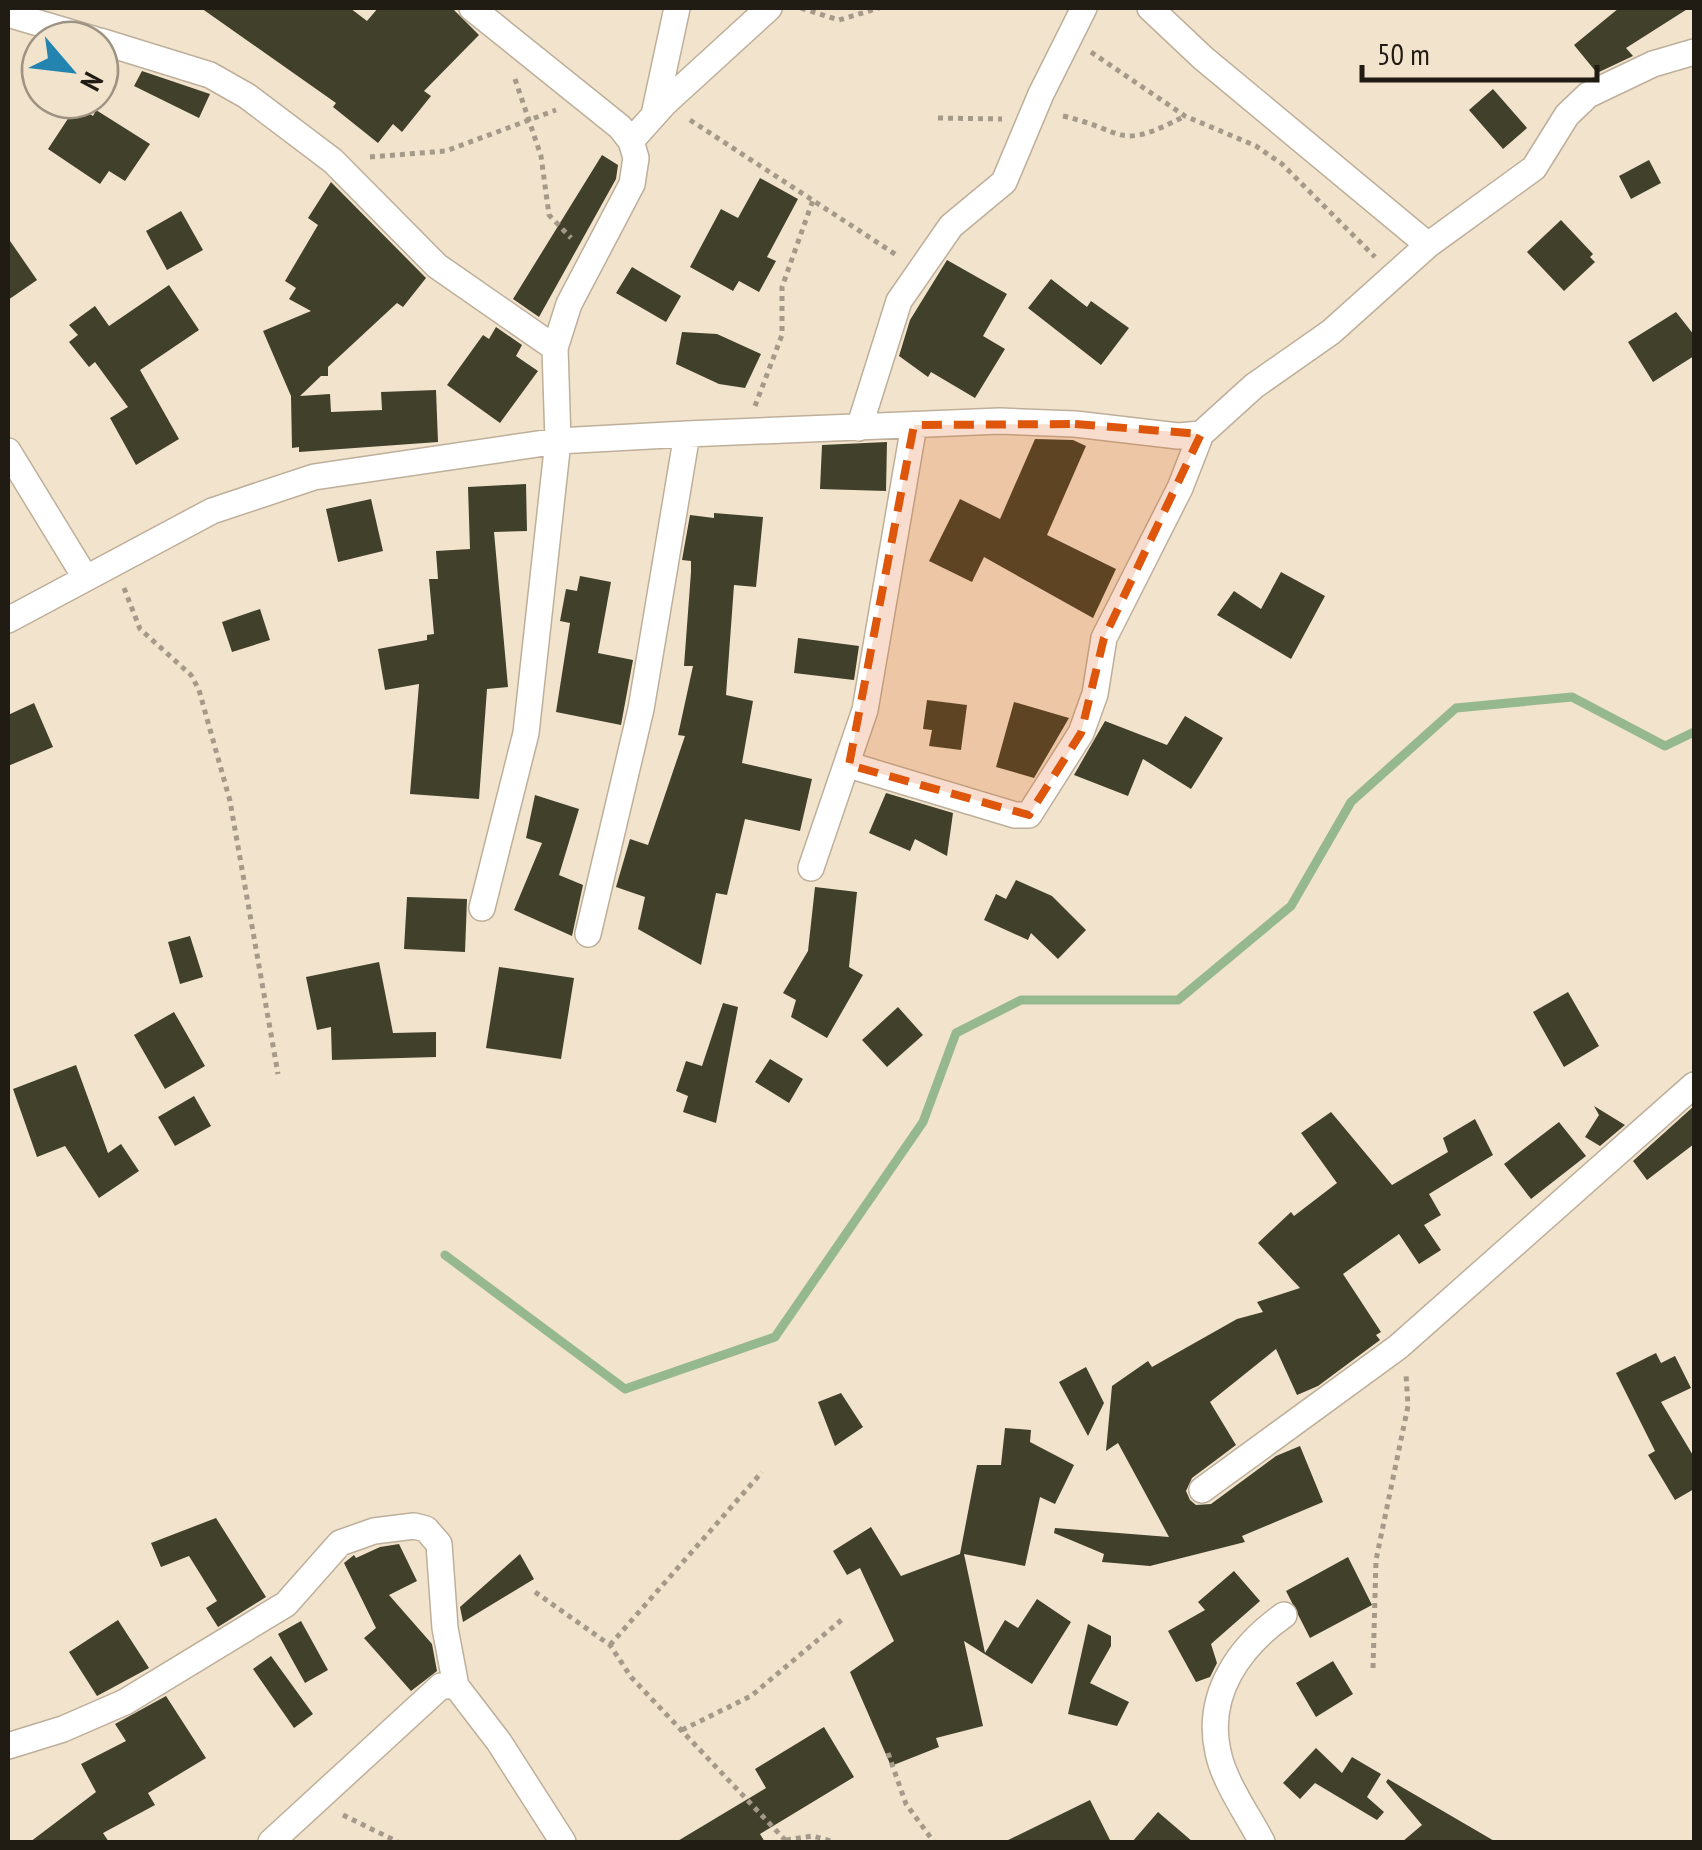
<svg xmlns="http://www.w3.org/2000/svg" width="1702" height="1850" font-family="'PT Sans Narrow',sans-serif">
	<rect width="100%" height="100%" fill="#f2e3cd"/>
	<g fill="none" stroke-linecap="round" stroke-linejoin="round">
		<!-- stream -->
		<path stroke="#96b88f" stroke-width="9" d="M445,1255L625,1389L775,1337L923,1122L956,1033L1021,1000H1178L1291,906L1351,802L1456,708L1572,697L1665,746L1694,732"/>
	</g>
	<!-- building -->
	<path fill="#40402b" d="M201,8H350L367,21L378,8H452L479,35L424,91L431,96L402,132L393,124L378,143L333,107L336,103Z
		M1619,8H1689L1626,48L1633,56L1597,73L1574,45Z
		M142,71L210,94L199,118L134,86Z
		M1493,89L1527,128L1503,149L1469,110Z
		M77,105L93,116L96,110L150,144L125,181L109,171L100,184L48,149Z
		M602,155L618,165L616,179L539,317L513,299Z
		M1649,160L1661,183L1631,199L1619,176Z
		M760,178L798,199L767,257L776,261L759,292L739,281L733,291L690,267L721,209L738,218Z
		M331,182L426,278L403,307L397,303L328,367V376H321L300,396L330,394L331,412L382,410L381,392L436,390L438,442L299,452V447L292,448L291,396L263,331L311,311L289,299L296,288L285,281L318,225L308,218Z
		M181,211L203,250L167,270L146,231Z
		M1561,220L1593,254L1590,257L1595,262L1564,291L1527,252Z
		M8,238L37,280L8,300Z
		M947,260L1007,294L983,336L1005,349L975,398L931,372L928,377L899,356L910,320Z
		M632,267L681,296L666,322L616,293Z
		M1051,279L1087,307L1091,301L1129,328L1101,365L1028,308Z
		M169,285L199,330L140,370L179,439L136,465L110,418L128,407L95,362L89,367L69,342L78,335L69,325L95,306L109,326Z
		M1676,312L1694,335V356L1653,382L1628,342Z
		M496,327L522,345L516,356L538,371L500,423L447,385L483,335L489,339Z
		M682,332L717,334L761,354L745,388L719,384L676,364Z
		M1035,439L1073,440L1086,446L1047,535L1116,569L1093,618L984,557L972,582L929,561L960,499L1000,519Z
		M887,442L886,491L820,489L822,445Z
		M526,484L527,531L494,532L508,687L487,689L479,799L410,794L419,684L385,690L378,649L427,640V635L434,634L429,579H438L436,551L470,549L468,487Z
		M371,499L383,551L338,562L326,509Z
		M714,513L763,517L756,587L734,585L726,695L753,701L742,763L812,779L800,831L745,819L727,895L716,893L701,965L638,929L645,897L616,887L630,839L648,845L685,736L678,735L693,666H684L691,572V561L682,560L690,515L714,518Z
		M1281,572L1325,596L1291,659L1217,615L1234,591L1261,609Z
		M580,576L611,582L598,653L633,660L621,725L556,712L570,623L560,621L566,589L577,591Z
		M260,609L270,640L232,652L222,622Z
		M798,638L859,646L854,680L794,673Z
		M927,700L967,705L961,750L929,746L932,730L923,729Z
		M1014,702L1069,718L1034,778L996,767Z
		M34,703L53,747L8,766V715Z
		M1185,716L1223,738L1191,789L1143,759L1128,796L1074,775L1105,721L1167,745Z
		M886,793L953,813L947,856L915,839L910,851L869,833Z
		M535,795L579,809L559,875L583,885L572,936L514,910L542,843L526,838Z
		M1016,880L1052,896L1086,930L1058,959L1031,933L1028,940L984,920L996,894L1006,899Z
		M815,887L857,892L849,967L863,975L827,1038L791,1017L796,1000L783,993L808,951Z
		M407,897L467,899L465,952L404,949Z
		M190,936L203,977L180,984L168,942Z
		M379,962L393,1033L436,1032V1057L332,1060L331,1027L317,1030L306,977Z
		M499,967L574,978L561,1059L486,1048Z
		M1568,992L1599,1046L1564,1067L1533,1012Z
		M723,1003L738,1007L716,1123L683,1112L688,1096L676,1091L686,1061L702,1066Z
		M898,1007L923,1035L887,1067L862,1040Z
		M174,1012L205,1066L165,1089L134,1035Z
		M770,1059L803,1079L789,1103L755,1082Z
		M76,1065L108,1153L121,1144L139,1171L99,1198L65,1146L37,1157L13,1089Z
		M194,1096L211,1126L175,1146L158,1117Z
		M1594,1106L1625,1125L1600,1146L1585,1137L1599,1115Z
		M1694,1106V1144L1647,1180L1633,1161Z
		M1331,1112L1392,1185L1448,1152L1443,1138L1475,1119L1493,1155L1429,1194L1441,1215L1424,1225L1441,1250L1419,1264L1399,1234L1343,1274L1381,1332L1376,1335L1380,1340L1318,1386L1297,1395L1276,1349L1210,1402L1236,1445L1192,1478L1186,1491L1190,1500L1196,1505L1211,1504L1276,1456L1300,1446L1323,1502L1242,1536L1245,1542L1150,1566L1102,1562L1104,1554L1054,1533L1055,1528L1169,1537L1118,1443L1106,1451L1112,1386L1148,1361L1152,1367L1237,1319L1263,1312L1257,1302L1300,1288L1258,1243L1291,1212L1294,1216L1337,1183L1301,1133Z
		M1559,1122L1586,1156L1531,1199L1504,1164Z
		M1656,1353L1661,1363L1675,1356L1691,1388L1661,1402L1694,1457V1489L1675,1500L1648,1455L1655,1451L1616,1373Z
		M1086,1367L1104,1403L1088,1436L1059,1382Z
		M841,1393L863,1427L835,1446L818,1402Z
		M1005,1428L1031,1430L1030,1442L1074,1465L1055,1504L1040,1497L1025,1566L964,1554L985,1653L1005,1620L1018,1628L1037,1599L1071,1622L1032,1684L964,1641L983,1726L936,1738L939,1747L891,1766L850,1672L894,1641L860,1568L847,1575L833,1551L871,1527L901,1576L960,1554L977,1465H1001Z
		M216,1518L266,1597L218,1627L206,1608L217,1601L189,1556L161,1567L151,1543Z
		M399,1544L417,1581L389,1595L432,1644L437,1671L411,1691L364,1638L376,1628L344,1563L354,1555L356,1558L380,1547Z
		M520,1554L534,1579L463,1622L460,1607Z
		M1348,1557L1372,1605L1310,1638L1286,1591Z
		M1234,1571L1260,1601L1211,1644L1217,1663L1210,1677L1196,1682L1168,1631L1205,1610L1198,1602Z
		M118,1620L149,1668L97,1696L69,1652Z
		M301,1621L328,1670L305,1683L278,1634Z
		M1088,1624L1111,1636V1646L1090,1683L1129,1702L1117,1726L1068,1714Z
		M271,1656L313,1714L294,1728L253,1669Z
		M1333,1661L1353,1694L1316,1717L1296,1683Z
		M166,1696L206,1758L148,1793L155,1805L103,1833L109,1842H30L96,1792L81,1764L126,1741L115,1724Z
		M824,1727L854,1777L760,1834L765,1842H676L766,1788L755,1769Z
		M1316,1748L1342,1773L1352,1757L1381,1774L1367,1797L1384,1812L1377,1820L1315,1783L1300,1799L1283,1783Z
		M1388,1779L1496,1842H1402L1422,1825L1386,1782Z
		M1090,1800L1111,1842H1004Z
		M1158,1812L1193,1842H1132Z"/>
	<g fill="none" stroke-linecap="round" stroke-linejoin="round">
		<!-- street casing -->
		<g stroke="#beaf9a" stroke-width="28">
			<path id="street" d="M472,8L620,127L631,141L636,158L632,184L569,304L555,348L558,441L526,733L482,908
				M1150,8L1203,58L1428,245
				M8,14L96,40
				M100,41L210,75L247,96L333,161L437,266L555,348
				M654,115L677,8
				M631,141L665,103L769,8
				M859,428L899,301L951,226L1004,182L1041,94L1084,8
				M8,451L85,577
				M8,620L212,511L314,477L558,441L687,434L1000,421L1075,424L1178,436L1201,434L1254,386L1331,332L1428,245L1534,168L1567,115L1588,95L1653,64L1694,52
				M849,765L1015,815H1029L1081,733L1095,694L1104,638L1180,488L1201,434
				M811,868L865,710L914,425
				M588,934L641,709L687,434
				M1202,1490L1398,1347L1694,1085
				M8,1746L63,1729L125,1702L286,1604L340,1543L374,1531L414,1526L426,1529L439,1544L445,1628L456,1686
				M271,1842L441,1686H456L499,1742L563,1842
				M1262,1842C1248,1815 1224,1782 1218,1752C1205,1694 1240,1646 1284,1615"/>
		</g>
		<!-- path -->
		<path stroke="#a59a89" stroke-width="5" stroke-dasharray="5 5" stroke-linecap="butt" d="M801,8L839,20L879,8
			M1091,52L1185,116L1256,146L1282,164L1375,257
			M515,79L541,156L549,215L571,238
			M1063,116C1128,131 1116,152 1185,116
			M938,118L1002,119
			M690,120L898,256
			M370,157L446,151L556,110
			M755,406L782,335V287L813,200
			M124,588L140,629L191,675L199,690L230,801L278,1074
			M535,1592L610,1645L631,1677L787,1842
			M610,1645L762,1472
			M1373,1668L1376,1560L1408,1406L1406,1374
			M682,1730L751,1696L845,1617
			M888,1753L906,1804L934,1842
			M343,1815L398,1842
			M786,1840L812,1836L835,1842"/>
		<!-- street -->
		<use href="#street" stroke="#fff" stroke-width="25"/>
	</g>
	<!-- marked area -->
	<path fill="#de560c" fill-opacity="0.2" stroke="#de560c" stroke-width="8" stroke-dasharray="20 12" stroke-linejoin="round" d="M1075,424L1201,434L1104,638L1081,733L1029,815L849,765L914,425Z"/>
	<!-- border -->
	<rect width="1702" height="1850" fill="none" stroke="#201b13" stroke-width="20"/>
	<!-- north arrow -->
	<g transform="translate(70 70) rotate(118)"><circle r="48" fill="#f2e3cd" stroke="#9e9383" stroke-width="2.5"/>
	<path d="M0-8L18 38L0 25L-18 38Z" fill="#2384af"/>
	<text y="-15" font-size="28" font-weight="bold" text-anchor="middle" fill="#201b13">N</text>
	</g>
	<!-- scale -->
	<path d="M1362 65v15h235v-15" fill="none" stroke="#201b13" stroke-width="5"/>
	<text x="1377" y="65" font-size="30" fill="#201b13" stroke="#f2e3cd" stroke-width="8" paint-order="stroke">50 m</text>
</svg>
